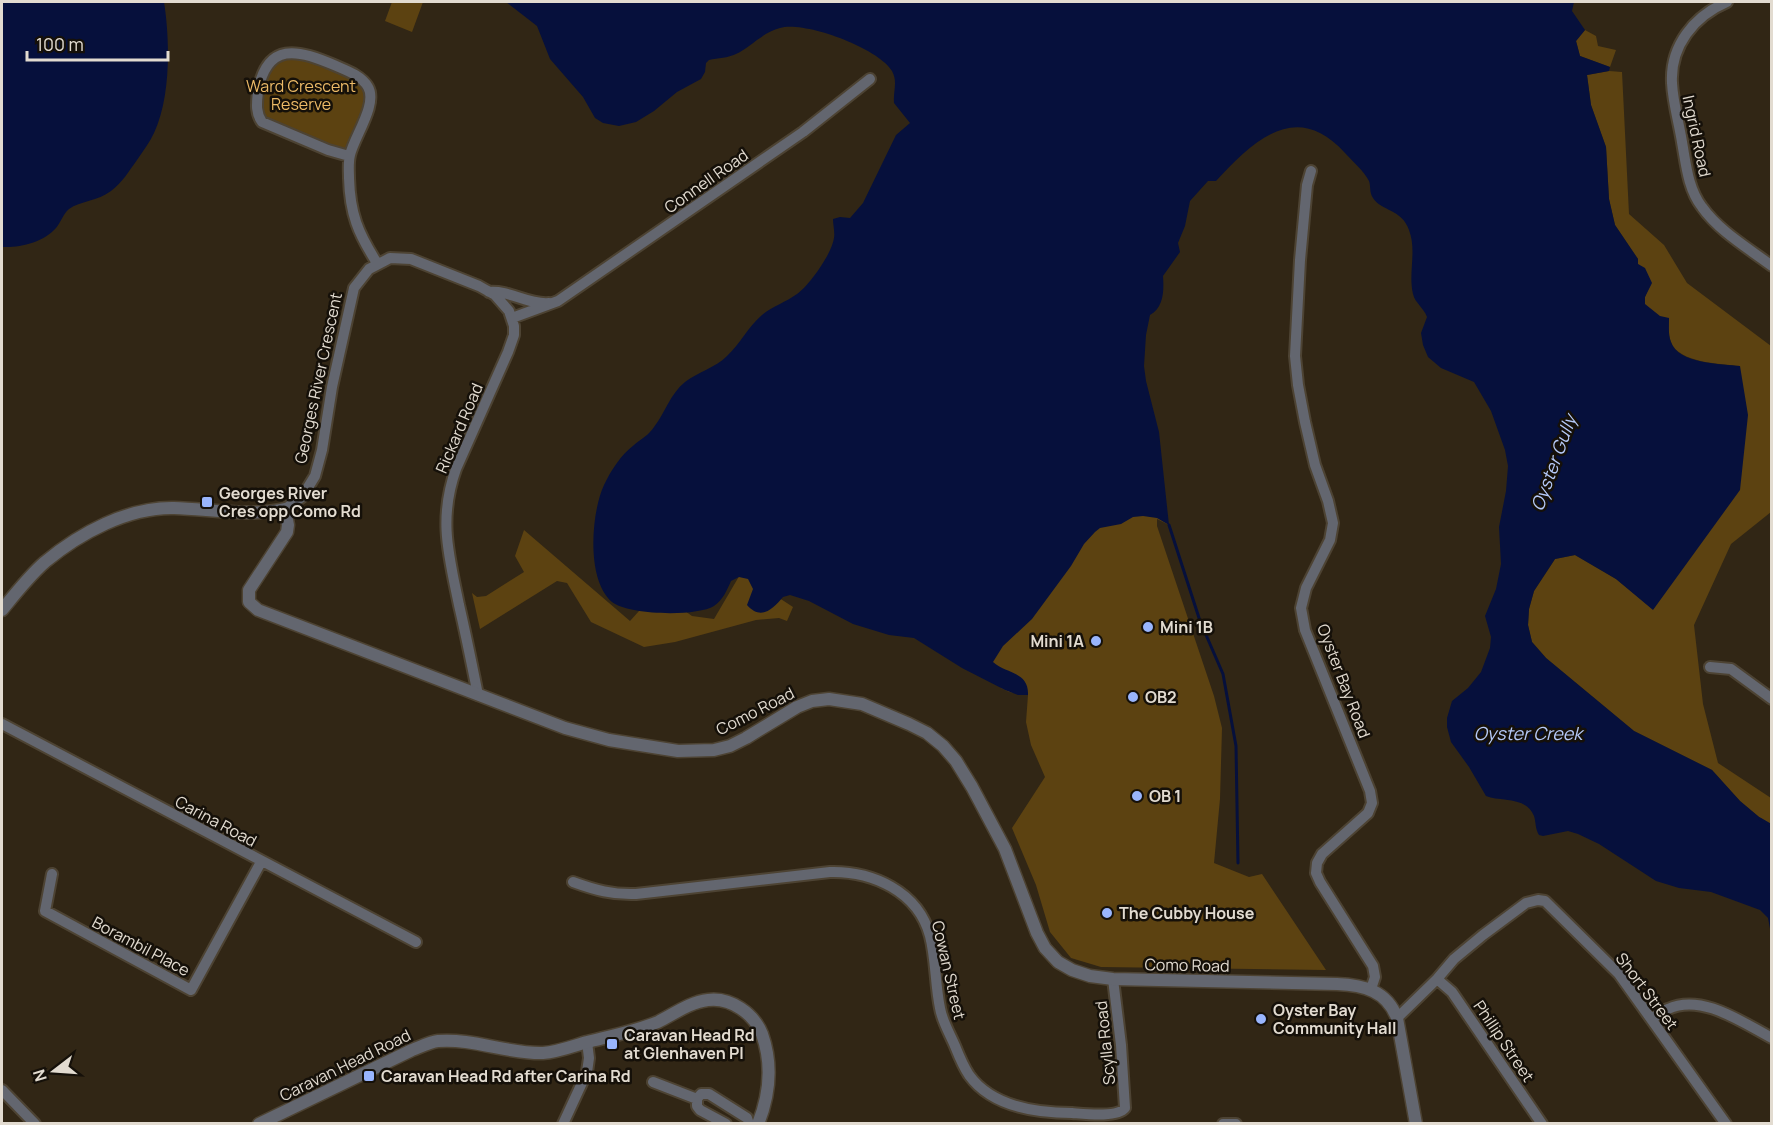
<svg xmlns="http://www.w3.org/2000/svg" width="1773" height="1125" font-family="Manrope,sans-serif">
	<rect width="100%" height="100%" fill="#312615"/>
	<!-- green -->
	<path fill="#5c4211" d="M392,2H423L412,32L385,21Z
		M1585,30L1596,36L1598,46L1616,50L1610,67L1580,56L1576,41Z
		M290,57C310,60 364,74 366,98C367,114 355,133 349,147L342,150L264,120C259,103 261,74 277,62C281,60 286,58 290,57Z
		M1609,71L1622,72L1629,214L1664,245L1687,283L1771,346V512L1731,544L1694,625L1703,704L1718,763L1771,798V827L1740,801L1712,770L1634,731L1546,658L1532,642L1528,625L1529,609L1534,591L1555,559L1575,555L1616,579L1653,609L1694,551L1740,366C1722,364 1678,363 1671,342C1668,335 1669,326 1669,319L1660,317L1645,305V297L1649,286L1638,264V259L1615,225L1609,199L1606,147L1591,105L1587,75Z
		M1141,491L1169,525L1157,519V526L1214,696L1222,728L1220,799L1214,863L1249,877L1262,874L1326,970L1101,967L1071,958L1050,932L1036,885L1012,828L1045,777L1031,745L1026,722L1028,695L1009,692L1001,688L977,636L1061,557Z
		M524,530L630,621L639,611L675,604L692,616L714,619L741,573L793,607L787,621L779,618L756,620L675,642L644,647L591,622L567,583L557,581L480,629L472,593L477,597L486,596L524,572L515,556Z"/>
	<!-- water -->
	<path fill="#06103c" d="M2,2H164C170,40 171,97 154,133C150,142 143,151 137,160C129,171 122,183 111,191C98,201 80,201 69,209C63,214 61,222 56,228C44,242 20,248 2,247Z
		M506,2H1574L1572,11L1585,30L1576,41L1580,56L1610,67L1609,71L1587,75L1591,105L1606,147L1609,199L1615,225L1638,259V264L1645,268L1652,283L1645,297V304L1660,316L1669,318C1669,326 1668,335 1671,342C1678,364 1722,364 1740,366L1748,415L1740,490L1653,610L1616,579L1575,555L1555,559L1534,591L1529,609L1528,625L1532,642L1546,658L1634,731L1712,770L1740,801L1771,827V934L1768,918L1760,910L1711,892L1679,888L1656,881L1599,844L1578,834L1568,831L1543,836L1539,835C1535,829 1536,822 1534,816C1526,796 1501,802 1486,796L1469,767L1451,742L1447,727V718L1452,701L1468,688L1481,672L1490,648L1491,637L1485,616L1496,589L1501,564L1499,527L1506,491L1508,466L1505,450L1491,411L1474,382L1441,368L1428,357L1423,345L1421,333L1427,317C1424,308 1415,303 1413,294C1408,273 1417,251 1409,230C1402,209 1381,211 1373,198C1369,192 1371,186 1369,181C1364,171 1352,161 1345,153C1296,99 1253,141 1216,181H1208L1190,201L1185,226L1178,243L1180,252L1163,276C1164,290 1164,307 1150,315L1146,335L1144,366L1146,381L1159,432L1169,525L1157,518L1143,516L1133,517L1121,524L1100,528L1095,532L1084,544L1071,566L1032,619L1003,646L993,662C1006,674 1029,671 1028,695H1018L1005,690L962,668L914,638L889,635L853,624L809,601L790,595L783,597C773,609 761,621 747,605L753,589L748,579L739,577L731,581C727,590 723,600 714,606C696,617 628,615 612,602C586,580 591,513 604,485C611,470 621,455 634,445C641,439 649,435 654,427C665,413 670,394 685,382C698,372 715,368 727,356C740,344 748,327 762,315C773,306 786,302 797,294C810,285 832,253 834,238C835,232 833,225 833,219L840,217L850,218L863,203L896,135L910,123L894,103C893,91 898,82 892,71C878,48 805,21 780,28C763,32 751,47 736,54C728,58 718,58 709,60L706,63L705,72L701,79L677,92L654,111L636,122L619,126L603,123L595,118L583,97L550,59L537,26Z"/>
	<g fill="none" stroke-linecap="round" stroke-linejoin="round">
		<!-- stream -->
		<path stroke="#06103c" stroke-width="3" d="M1169,525L1200,621L1223,674L1236,746L1238,863
			M1760,819L1772,826"/>
		<!-- minor casing -->
		<g stroke="#4d4333" stroke-width="14">
			<path id="minor" d="M1727,2C1694,16 1670,46 1672,83C1673,103 1679,123 1682,142C1686,164 1688,189 1702,207C1719,231 1748,248 1772,266
				M349,156L328,150L262,122C255,112 257,102 258,91C267,42 298,49 334,65C345,70 361,75 368,87C378,104 354,137 350,155C348,163 349,171 349,178C350,214 358,233 377,263
				M1311,171L1307,185L1300,260L1295,356L1298,385L1305,422L1315,465L1328,501L1333,523L1330,540L1306,588L1301,608L1305,630L1370,791L1372,803L1368,813L1322,854L1317,863L1316,873L1320,882L1373,966L1375,977L1371,989
				M489,292C510,290 528,305 549,303
				M512,318L558,301L803,132L870,79
				M285,509L302,497L315,476L322,450L332,387L354,288L369,269L390,258L411,259L479,286L495,295L509,311L514,326V335L508,352L456,469C438,519 449,556 459,605C466,635 472,665 478,695
				M1710,667L1731,669L1772,699
				M2,724L416,942
				M52,874L45,911L191,990L261,862
				M573,882C595,890 613,895 636,894L830,872C872,871 918,891 930,936C936,959 935,984 940,1008C942,1021 950,1034 955,1046C959,1056 963,1066 969,1075C992,1107 1036,1113 1072,1113C1085,1114 1117,1118 1125,1108L1121,1045L1113,979
				M1437,979L1452,992L1542,1124
				M1397,1018L1437,979L1454,959L1483,935L1526,903L1538,900L1545,901L1619,974L1726,1124
				M1652,1019C1657,1015 1662,1011 1668,1009C1702,993 1743,1023 1772,1038
				M653,1082L697,1099
				M2,1090L35,1124
				M697,1099L701,1094H709L747,1118L749,1124
				M697,1099V1106L700,1110L726,1124
				M563,1124L587,1072L589,1058L587,1042
				M1223,1124H1236"/>
		</g>
		<!-- tertiary casing -->
		<g stroke="#4d4333" stroke-width="15">
			<path id="tertiary" d="M2,610C15,594 29,576 45,562C80,533 128,507 174,508C209,509 251,517 285,509L288,525L287,532L249,590V602L258,610L565,728L609,740L678,751L714,750L730,746L746,738L797,707L812,701L829,699L862,704L909,724L927,733L943,746L956,761L972,787L1005,849L1037,933L1045,948L1058,962L1072,970L1090,976L1113,979L1337,984C1364,985 1387,991 1397,1018L1416,1124
				M259,1124L412,1050C420,1047 430,1042 438,1041C473,1038 508,1054 543,1053C558,1052 573,1046 587,1042C611,1036 636,1031 658,1022C674,1014 690,1002 708,1000C731,997 754,1014 762,1034C773,1065 770,1094 758,1124"/>
		</g>
		<!-- minor -->
		<use href="#minor" stroke="#63666f" stroke-width="10"/>
		<!-- tertiary -->
		<use href="#tertiary" stroke="#63666f" stroke-width="12"/>
	</g>
	<!-- markers -->
	<g fill="#99b5fd" stroke="#151009" stroke-width="2">
		<rect x="201" y="496" width="12" height="12" rx="3"/>
		<circle cx="1148" cy="627" r="6"/>
		<circle cx="1096" cy="641" r="6"/>
		<circle cx="1133" cy="697" r="6"/>
		<circle cx="1137" cy="796" r="6"/>
		<circle cx="1107" cy="913" r="6"/>
		<circle cx="1261" cy="1019" r="6"/>
		<rect x="606" y="1038" width="12" height="12" rx="3"/>
		<rect x="363" y="1070" width="12" height="12" rx="3"/>
	</g>
	<g text-anchor="middle" stroke-width="5" stroke-linejoin="round" paint-order="stroke">
		<!-- park labels -->
		<g font-size="16" fill="#ecba67" stroke="#151009">
			<text x="301" y="92">Ward Crescent<tspan x="301" dy="18">Reserve</tspan></text>
		</g>
		<!-- street labels -->
		<g font-size="16" fill="#e2dbd0" stroke="#151009">
			<text transform="translate(1697 136) rotate(78)" y="6">Ingrid Road</text>
			<text transform="translate(706 181) rotate(-35)" y="6">Connell Road</text>
			<text transform="translate(318 378) rotate(-78)" y="6">Georges River Crescent</text>
			<text transform="translate(459 428) rotate(-67)" y="6">Rickard Road</text>
			<text transform="translate(1344 681) rotate(69)" y="6">Oyster Bay Road</text>
			<text transform="translate(755 711) rotate(-27)" y="6">Como Road</text>
			<text transform="translate(216 821) rotate(28)" y="6">Carina Road</text>
			<text transform="translate(141 946) rotate(28)" y="6">Borambil Place</text>
			<text transform="translate(1187 965) rotate(1)" y="6">Como Road</text>
			<text transform="translate(949 970) rotate(77)" y="6">Cowan Street</text>
			<text transform="translate(1647 991) rotate(53)" y="6">Short Street</text>
			<text transform="translate(1504 1041) rotate(56)" y="6">Phillip Street</text>
			<text transform="translate(1105 1043) rotate(-96)" y="6">Scylla Road</text>
			<text transform="translate(345 1065) rotate(-26)" y="6">Caravan Head Road</text>
		</g>
		<!-- poi labels -->
		<g font-size="16" font-weight="bold" fill="#e2dbd0" stroke="#151009" text-anchor="start">
			<text x="219" y="499">Georges River<tspan x="219" dy="18">Cres opp Como Rd</tspan></text>
			<text x="1160" y="633">Mini 1B</text>
			<text x="1084" y="647" text-anchor="end">Mini 1A</text>
			<text x="1145" y="703">OB2</text>
			<text x="1149" y="802">OB 1</text>
			<text x="1119" y="919">The Cubby House</text>
			<text x="1273" y="1016">Oyster Bay<tspan x="1273" dy="18">Community Hall</tspan></text>
			<text x="624" y="1041">Caravan Head Rd<tspan x="624" dy="18">at Glenhaven Pl</tspan></text>
			<text x="381" y="1082">Caravan Head Rd after Carina Rd</text>
		</g>
		<!-- water labels -->
		<g font-size="18" font-style="italic" fill="#b5c9f8" stroke="#151009">
			<text transform="translate(1554 463) rotate(-70)" y="6">Oyster Gully</text>
			<text x="1528" y="740">Oyster Creek</text>
		</g>
	</g>
	<!-- border -->
	<rect width="1773" height="1125" fill="none" stroke="#e2dbd0" stroke-width="6"/>
	<!-- north arrow -->
	<g transform="translate(54 1071) rotate(253)" stroke="#151009" stroke-width="4.5" paint-order="stroke">
	<path d="M0-4.5L10 22L0 15L-10 22Z" fill="#e2dbd0"/>
	<text y="-9" font-size="16" font-weight="bold" text-anchor="middle" fill="#e2dbd0">N</text>
	</g>
	<!-- scale -->
	<path d="M27 51v9h141v-9" fill="none" stroke="#e2dbd0" stroke-width="3"/>
	<text x="36" y="51" font-size="18" fill="#e2dbd0" stroke="#151009" stroke-width="4.5" paint-order="stroke">100 m</text>
</svg>
